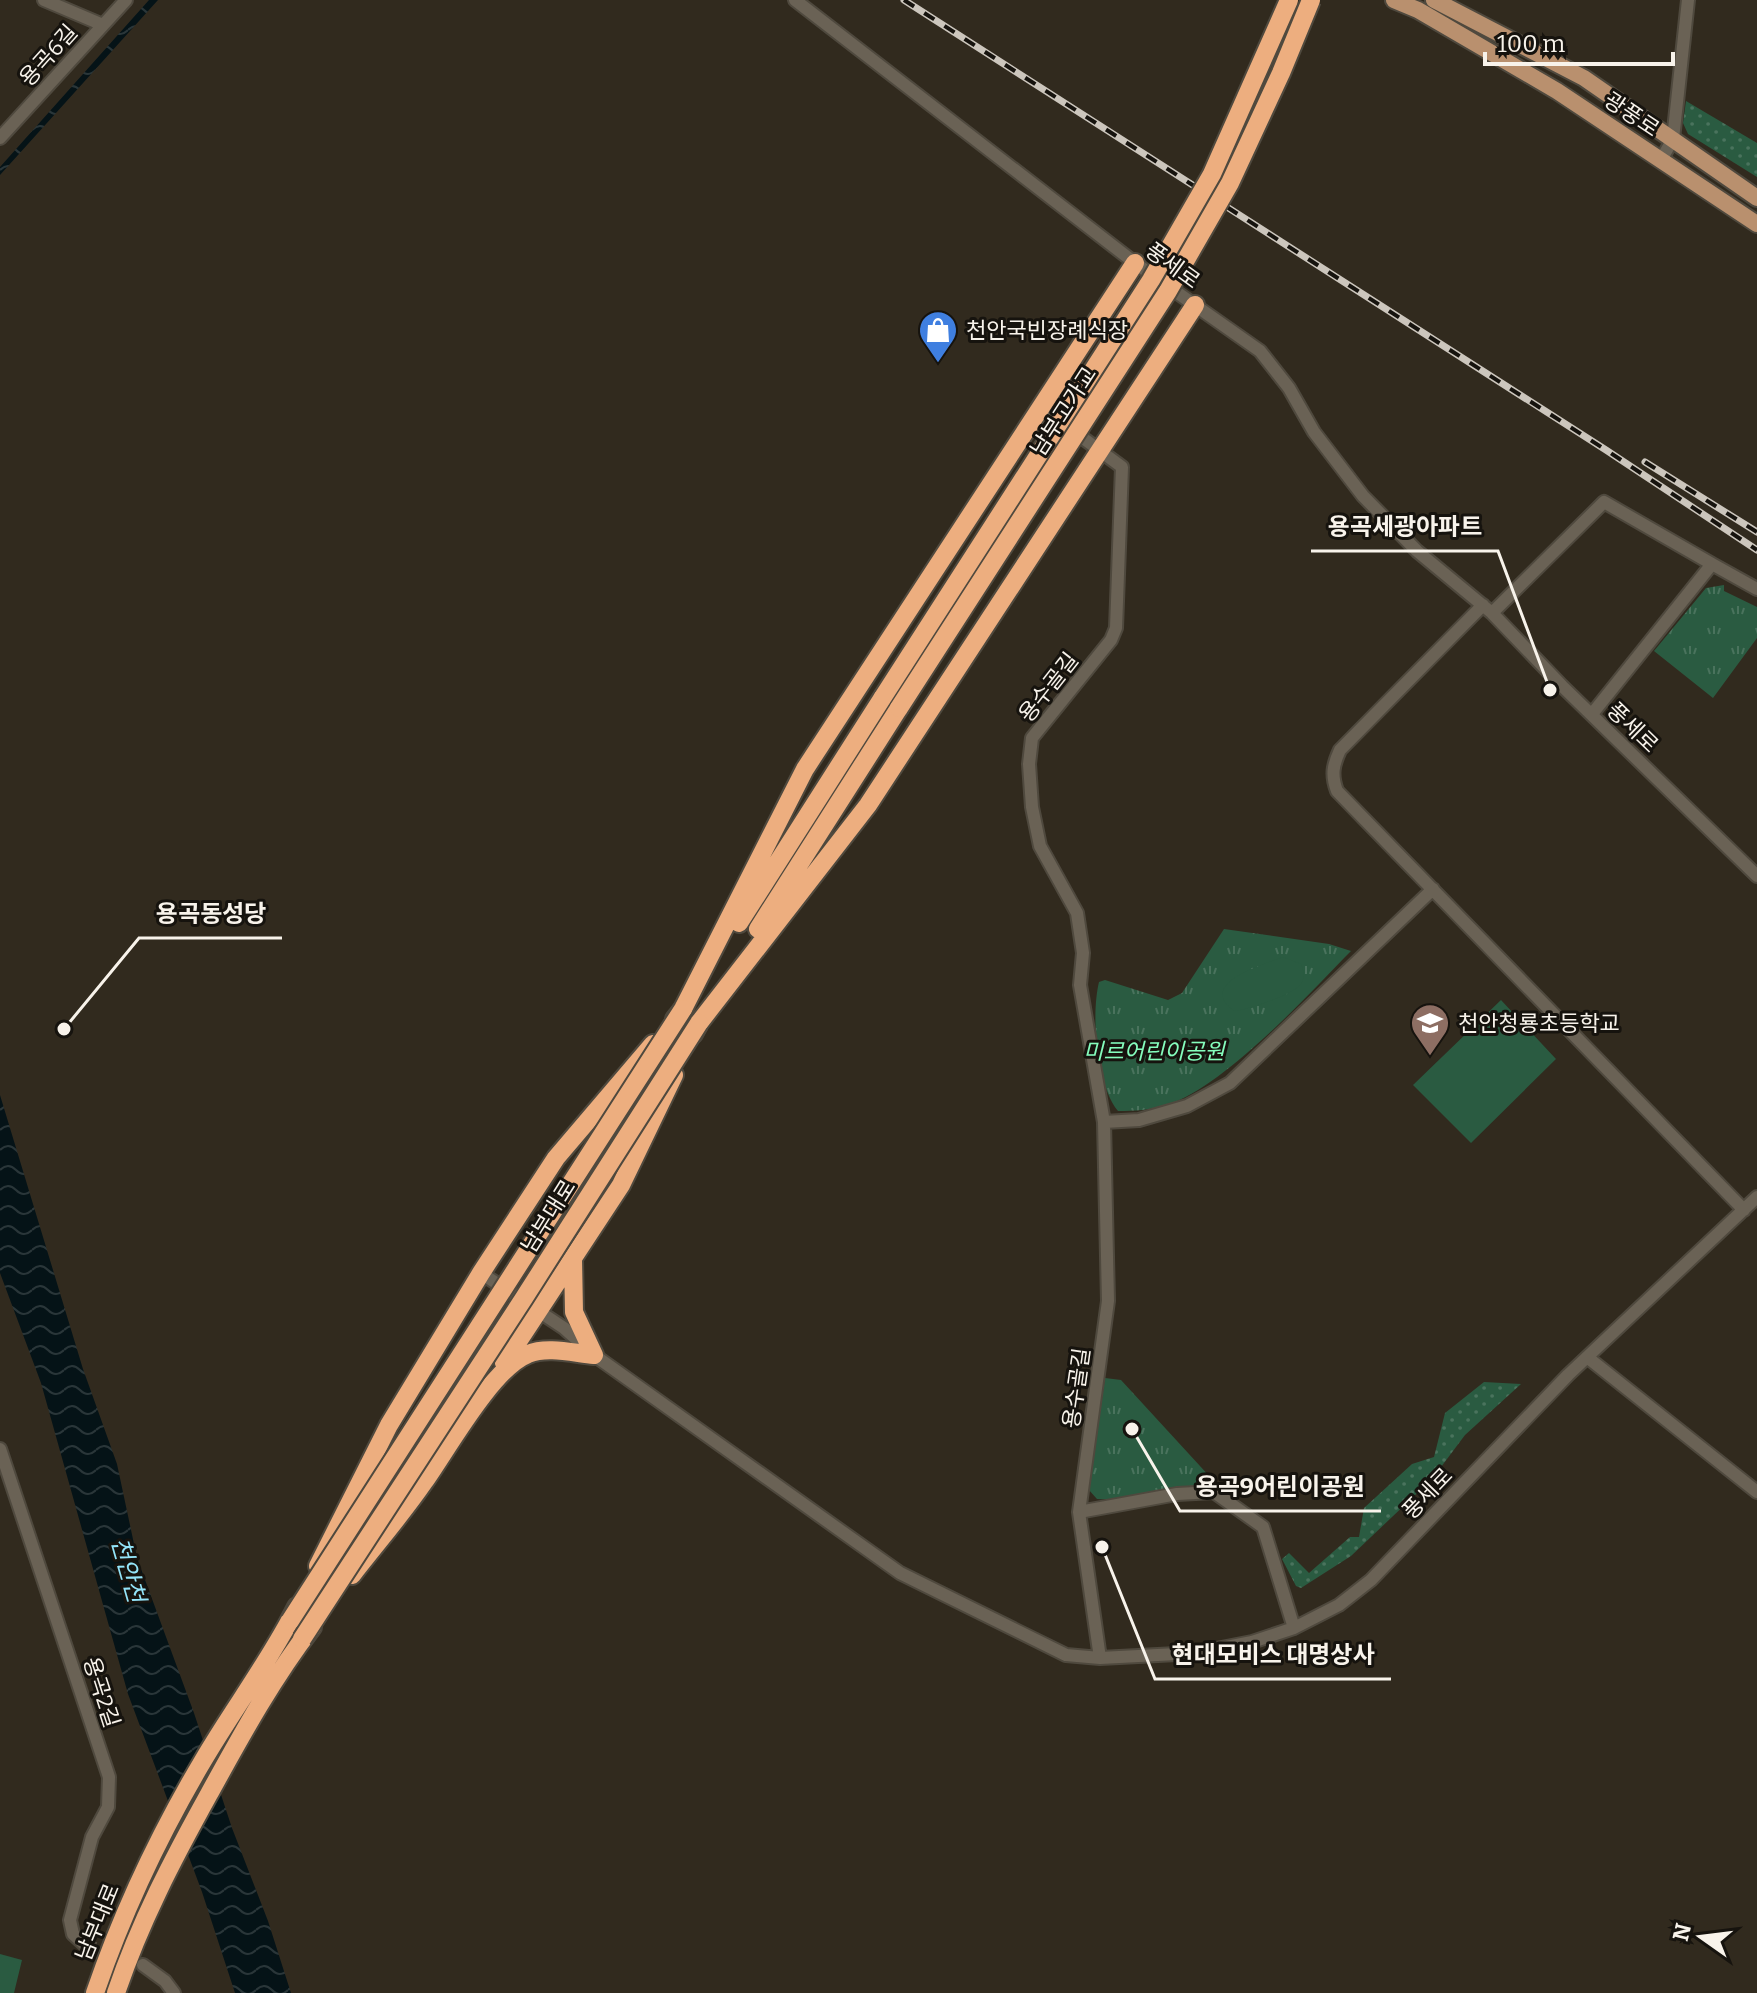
<svg xmlns="http://www.w3.org/2000/svg" width="1757" height="1993" font-family="Bitter,'Noto Sans KR',serif">
	<defs>
		<pattern id="grass-dots" width="8" height="8" patternUnits="userSpaceOnUse" patternTransform="scale(2)"><rect width="8" height="8" fill="#2a5b41"/><path d="M2 2h.1M6 6h.1" fill="none" stroke="#4a735d" stroke-width="1.8" stroke-linecap="round"/></pattern>
		<pattern id="park-tufts" width="24" height="20" patternUnits="userSpaceOnUse" patternTransform="scale(2)"><rect width="24" height="20" fill="#2a5b41"/><path d="M3 7l-1-3M5 7V3M7 7l1-3M15 17l-1-3M17 17v-4M19 17l1-3" fill="none" stroke="#4a735d"/></pattern>
		<pattern id="water-waves" width="16" height="10" patternUnits="userSpaceOnUse" patternTransform="scale(2)"><rect width="16" height="10" fill="#051317"/><path d="M0 5q4-4 8 0t8 0" fill="none" stroke="#2a3639"/></pattern>
	</defs>
	<rect width="100%" height="100%" fill="#312a1e"/>
	<!-- grass -->
	<path fill="url(#grass-dots)" d="M1686,101L1757,143V177L1688,134L1683,123Z
		M1484,1382L1521,1384L1465,1435L1432,1479L1351,1556L1301,1588L1296,1586L1282,1559L1289,1553L1309,1573L1350,1537H1359L1364,1508L1412,1464L1434,1457L1445,1413Z"/>
	<!-- park -->
	<path fill="url(#park-tufts)" d="M1724,585V591L1757,607V638L1713,698L1654,651L1706,588Z
		M1224,929L1329,944L1351,951C1308,995 1225,1086 1167,1105C1151,1110 1135,1111 1118,1111C1096,1084 1091,1015 1099,982L1105,980L1168,1000L1182,993Z
		M1105,1378L1121,1380L1211,1478L1216,1487C1176,1486 1137,1501 1097,1499L1089,1490Z"/>
	<!-- pitch -->
	<path fill="#2a5b41" d="M1283,957L1301,964C1304,971 1305,977 1301,984C1293,995 1247,1010 1234,1011C1195,983 1266,964 1283,957Z
		M1501,1000L1556,1059L1471,1143L1413,1085Z
		M0,1954L22,1960L14,1993H0Z"/>
	<!-- water -->
	<path fill="url(#water-waves)" d="M149,0H158L0,175V167Z
		M0,1095L83,1369L117,1464L137,1558L194,1713L232,1828L268,1921L291,1993H235L202,1892L128,1694L41,1383L0,1273Z"/>
	<g fill="none" stroke-linecap="round" stroke-linejoin="round">
		<!-- minor-tunnel -->
		<path stroke="#4f483d" stroke-width="12" stroke-dasharray="12 6" stroke-linecap="butt" d="M84,1944L143,1965"/>
		<!-- minor casing -->
		<g stroke="#4f493e" stroke-width="16">
			<path id="minor" d="M44,0L103,25
				M795,0L1135,263L1260,351L1289,388L1314,432L1363,496L1417,551L1492,613L1562,686L1757,876
				M0,138L126,0
				M1661,160L1673,139L1688,0
				M1041,407L1122,467L1116,628L1111,640L1032,738L1029,764L1032,807L1040,846L1077,913L1083,953L1080,985L1104,1122L1108,1301L1079,1512L1100,1658
				M1483,605L1340,750C1333,765 1331,775 1337,791L1744,1210
				M1492,613L1604,502L1712,564
				M1592,714L1712,564L1757,589
				M1104,1122L1139,1120L1187,1106L1230,1083L1433,889
				M481,1273L564,1328L594,1355L900,1573L1066,1655L1100,1658L1196,1653L1252,1642L1294,1628L1339,1605L1371,1580L1568,1375L1757,1197
				M1587,1357L1757,1492
				M0,1449L109,1777L108,1807L92,1837L70,1920L73,1934L84,1944
				M1079,1512L1177,1494L1214,1492L1263,1527L1294,1628
				M143,1965L165,1981L174,1993"/>
		</g>
		<!-- major casing -->
		<g stroke="#4f493e" stroke-width="20">
			<path id="major" d="M1394,0L1418,10L1557,91L1757,224
				M1434,0L1584,78L1757,198"/>
		</g>
		<!-- highway casing -->
		<g stroke="#4f493e" stroke-width="22">
			<path id="highway" d="M739,923L883,697
				M758,929L899,708
				M675,1019L683,1009L805,769L1135,263
				M693,1034L699,1023L868,805L1195,305
				M594,1355L574,1312L573,1258L621,1185L674,1075
				M504,1363L573,1258
				M318,1566L389,1425L481,1273L556,1158L653,1044
				M352,1575C376,1544 402,1514 424,1482C447,1450 492,1368 528,1354C547,1346 573,1353 594,1355
				M95,1993C123,1911 160,1833 204,1759C234,1708 271,1659 297,1607
				M116,1993C140,1922 173,1859 209,1794C241,1736 272,1679 312,1627"/>
		</g>
		<!-- minor -->
		<use href="#minor" stroke="#6a6255" stroke-width="12"/>
		<!-- major -->
		<use href="#major" stroke="#b9906e" stroke-width="16"/>
		<!-- highway -->
		<use href="#highway" stroke="#edae7f" stroke-width="18"/>
		<!-- rail casing -->
		<g stroke="#ccc6bd" stroke-width="7">
			<path id="rail" d="M904,0L1606,450L1757,550
				M1645,462L1757,532"/>
		</g>
		<!-- rail -->
		<use href="#rail" stroke="#16130e" stroke-width="4" stroke-dasharray="12" stroke-linecap="butt"/>
		<!-- highway-bridge casing -->
		<g stroke="#4f493e" stroke-width="22" stroke-linecap="butt">
			<path id="highway-bridge" d="M883,697L1151,280L1212,174L1289,0
				M899,708L1168,291L1230,183L1281,73L1311,0
				M290,1621L683,1009
				M302,1639L524,1298L699,1023"/>
		</g>
		<!-- highway-bridge -->
		<use href="#highway-bridge" stroke="#edae7f" stroke-width="18"/>
	</g>
	<!-- icons -->
	<defs>
		<g id="shop-pin" transform="scale(2)"><path d="M0 17L-7.5 6A9.5 9.5 0 1 1 7.5 6Z" fill="#3f7fe0" stroke="#16130e"/><path d="M-5-2.5h2.3a2.7 3.5 0 0 1 5.4 0H5L5.5 6h-11ZM-1.5-2.5h3a1.5 2.3 0 0 0-3 0Z" fill="#fff"/></g>
		<g id="school-pin" transform="scale(2)"><path d="M0 17L-7.5 6A9.5 9.5 0 1 1 7.5 6Z" fill="#8d6e63" stroke="#16130e"/><path d="M0-5L7-2L0 1L-7-2ZM-4 1L0 2.5L4 1V4Q0 6-4 4Z" fill="#fff"/></g>
	</defs>
	<g fill-rule="evenodd">
		<use href="#shop-pin" x="938" y="330"/>
		<use href="#school-pin" x="1430" y="1023"/>
	</g>
	<g text-anchor="middle" stroke-width="6" stroke-linejoin="round" paint-order="stroke">
		<!-- street labels -->
		<g font-size="22" fill="#f8f3eb" stroke="#16130e">
			<text transform="translate(48 55) rotate(-48)" y="8">용곡6길</text>
			<text transform="translate(1632 114) rotate(34)" y="8">광풍로</text>
			<text transform="translate(1173 265) rotate(36)" y="8">풍세로</text>
			<text transform="translate(1063 411) rotate(-57)" y="8">남부고가교</text>
			<text transform="translate(1048 687) rotate(-52)" y="8">용수골길</text>
			<text transform="translate(1633 727) rotate(44)" y="8">풍세로</text>
			<text transform="translate(548 1216) rotate(-58)" y="8">남부대로</text>
			<text transform="translate(1076 1388) rotate(-82)" y="8">용수골길</text>
			<text transform="translate(1427 1493) rotate(-46)" y="8">풍세로</text>
			<text transform="translate(102 1692) rotate(72)" y="8">용곡2길</text>
			<text transform="translate(97 1922) rotate(-68)" y="8">남부대로</text>
		</g>
		<!-- poi labels -->
		<g font-size="22" fill="#f8f3eb" stroke="#16130e" text-anchor="start">
			<text x="966" y="338">천안국빈장례식장</text>
			<text x="1458" y="1031">천안청룡초등학교</text>
		</g>
		<!-- park labels -->
		<g font-size="22" font-style="italic" fill="#85fdbd" stroke="#16130e">
			<text x="1154" y="1059">미르어린이공원</text>
		</g>
		<!-- water labels -->
		<g font-size="24" font-style="italic" fill="#94e5fa" stroke="#16130e">
			<text transform="translate(128 1570) rotate(74)" y="8">천안천</text>
		</g>
	</g>
	<!-- callouts -->
	<path fill="none" stroke="#f8f3eb" stroke-width="3" d="M1550 690L1498 551H1311M64 1029L139 938H282M1132 1429L1180 1511H1381M1102 1547L1155 1679H1391"/>
	<g fill="#f8f3eb" stroke="#16130e" stroke-width="3">
		<circle cx="1550" cy="690" r="8"/>
		<circle cx="64" cy="1029" r="8"/>
		<circle cx="1132" cy="1429" r="8"/>
		<circle cx="1102" cy="1547" r="8"/>
	</g>
	<g font-size="24" text-anchor="middle" font-weight="bold" fill="#f8f3eb" stroke="#16130e" stroke-width="6" stroke-linejoin="round" paint-order="stroke">
		<text x="1405" y="535">용곡세광아파트</text>
		<text x="211" y="922">용곡동성당</text>
		<text x="1280" y="1495">용곡9어린이공원</text>
		<text x="1273" y="1663">현대모비스 대명상사</text>
	</g>
	<!-- north arrow -->
	<g transform="translate(1701 1937) rotate(284)" stroke="#16130e" stroke-width="6" paint-order="stroke">
	<path d="M0-6L14 30L0 20L-14 30Z" fill="#f8f3eb"/>
	<text y="-12" font-size="22" font-weight="bold" text-anchor="middle" fill="#f8f3eb">N</text>
	</g>
	<!-- scale -->
	<path d="M1485 52v12h188v-12" fill="none" stroke="#f8f3eb" stroke-width="4"/>
	<text x="1497" y="52" font-size="24" fill="#f8f3eb" stroke="#16130e" stroke-width="6" paint-order="stroke">100 m</text>
</svg>
